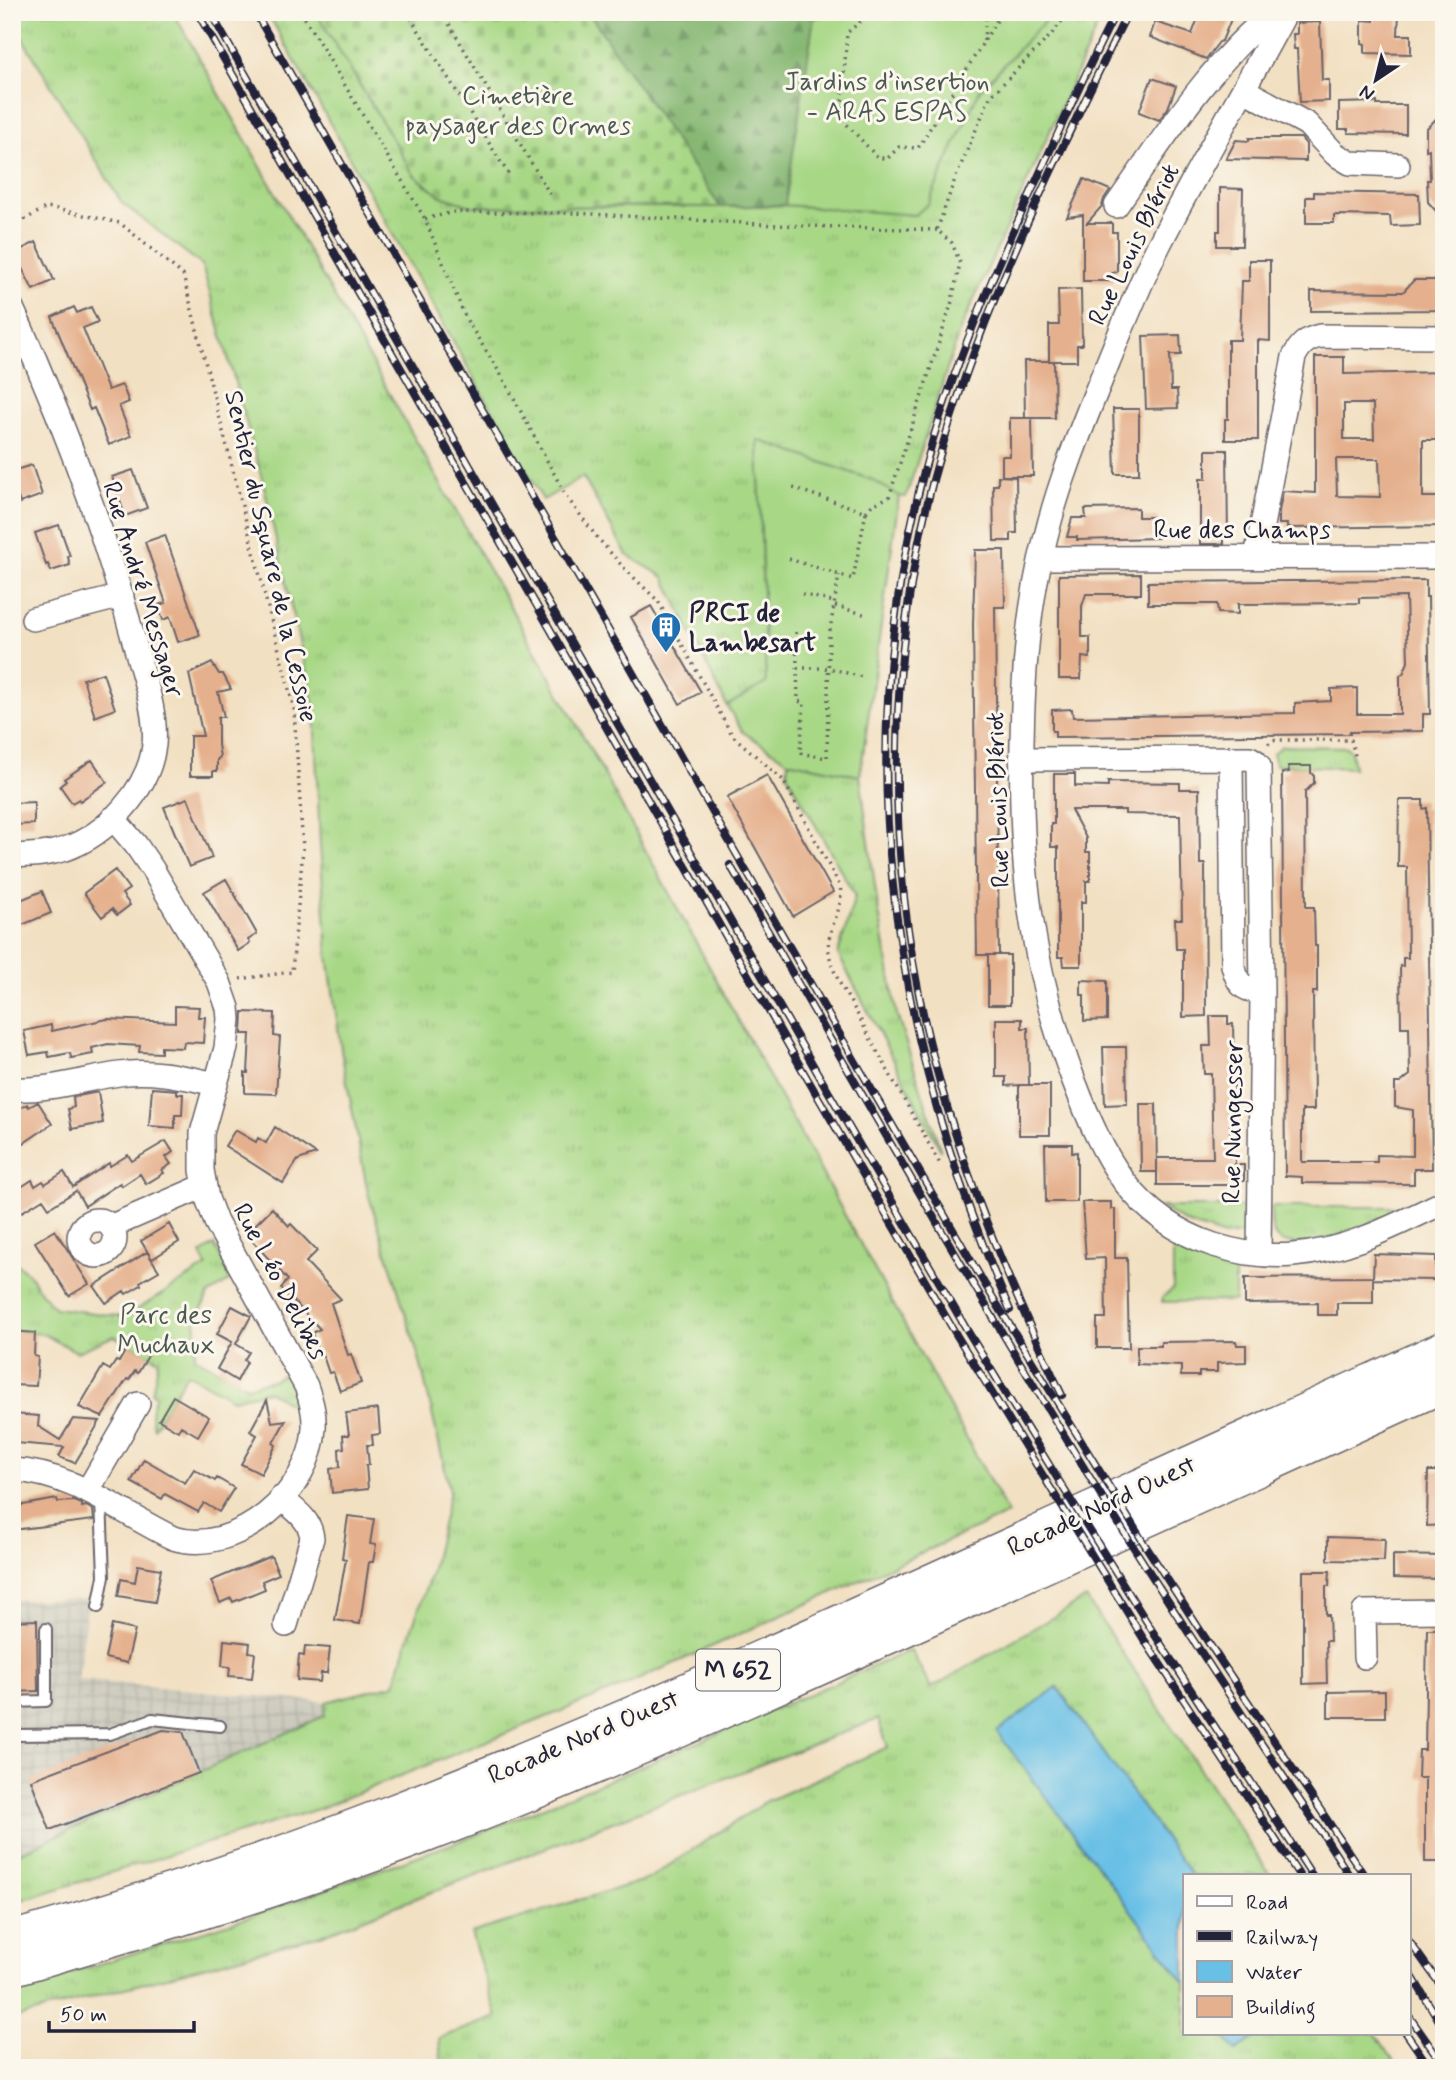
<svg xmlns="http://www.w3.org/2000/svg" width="1456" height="2080" font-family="Mynerve,sans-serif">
	<defs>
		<pattern id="industrial-grid" width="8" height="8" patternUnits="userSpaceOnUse" patternTransform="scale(1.75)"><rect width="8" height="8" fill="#c7c5b8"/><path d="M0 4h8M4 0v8" fill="none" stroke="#aba99f"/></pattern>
		<pattern id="grass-tufts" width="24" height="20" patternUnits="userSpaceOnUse" patternTransform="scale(1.75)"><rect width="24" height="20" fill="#a8d886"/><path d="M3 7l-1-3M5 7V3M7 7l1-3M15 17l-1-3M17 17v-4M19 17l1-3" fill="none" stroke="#90b975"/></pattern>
		<pattern id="forest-firs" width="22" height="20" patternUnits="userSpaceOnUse" patternTransform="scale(1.75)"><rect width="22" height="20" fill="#86b873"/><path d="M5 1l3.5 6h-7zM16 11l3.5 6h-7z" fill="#6d9560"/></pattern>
		<pattern id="cemetery-stones" width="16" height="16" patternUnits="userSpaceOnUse" patternTransform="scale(1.75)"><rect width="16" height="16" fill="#a8d886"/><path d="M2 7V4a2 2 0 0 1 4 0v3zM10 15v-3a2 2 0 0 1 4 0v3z" fill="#90b975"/></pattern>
	</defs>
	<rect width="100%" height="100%" fill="#fbf7ec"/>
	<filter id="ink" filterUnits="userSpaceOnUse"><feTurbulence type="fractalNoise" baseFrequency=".0143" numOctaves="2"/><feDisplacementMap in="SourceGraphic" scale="14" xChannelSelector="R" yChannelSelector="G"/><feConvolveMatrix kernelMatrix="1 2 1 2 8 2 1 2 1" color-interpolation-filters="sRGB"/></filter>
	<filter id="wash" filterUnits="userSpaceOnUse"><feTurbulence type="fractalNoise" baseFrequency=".00686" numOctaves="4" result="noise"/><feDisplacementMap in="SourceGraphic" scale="28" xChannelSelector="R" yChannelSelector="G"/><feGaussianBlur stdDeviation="1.57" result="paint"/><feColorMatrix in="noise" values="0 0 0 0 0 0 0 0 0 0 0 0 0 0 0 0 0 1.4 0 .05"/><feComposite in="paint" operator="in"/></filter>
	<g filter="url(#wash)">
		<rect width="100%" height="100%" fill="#f2e0c2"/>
		<!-- industrial -->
		<path fill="url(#industrial-grid)" d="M88,1599L78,1680L326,1702L324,1716L12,1856V1600Z"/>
		<!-- grass -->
		<path fill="url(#grass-tufts)" stroke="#657d60" stroke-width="2" d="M12,12H173L581,732L1008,1514L626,1685L318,1809L12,1903V1856L324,1716L326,1702L395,1684L406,1645L431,1573L450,1491L420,1361L368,1193L342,1056L328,956L320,846L314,707L263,482L202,265L122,203L12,21Z
			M267,12H316L414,175L441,196L471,206L720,207L785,205L915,215L928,204L979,91L1053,12H1104L959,332L906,497L899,496L872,480L758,441L766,683L727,706L664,577L627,555L583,477L543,500Z
			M1282,746L1346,747L1351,751L1354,768L1276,765L1273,753Z
			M788,761L860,776L877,901L897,1015L941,1151L838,954L855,896L787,774Z
			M1161,1207H1252L1250,1224L1241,1234L1224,1236L1186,1223Z
			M1272,1207H1407C1384,1217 1291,1264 1274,1234C1270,1225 1271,1216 1272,1207Z
			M1173,1243L1232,1264L1235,1267V1301L1162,1302L1163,1297L1173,1289Z
			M214,1245L232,1279L208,1295L196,1322L195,1357L247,1386L272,1380L287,1373L299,1409L268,1391L233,1399L187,1373L154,1428C149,1416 151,1407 156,1395L152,1393L159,1360L114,1336L77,1352L43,1334L12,1331V1262C34,1271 38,1295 55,1308L125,1317L207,1266L201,1254Z
			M1086,1598L1270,1875H1191L1057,1687L998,1732L1185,1983V2033H1222L1236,2051L1260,2033H1375L1399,2068H442L439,2038L497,2017L471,1933L648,1879L767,1801L888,1747L878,1719L321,1935L12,2019V1991L243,1919L476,1835L652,1762L911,1650L931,1688Z"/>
		<!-- forest -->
		<path fill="url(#forest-firs)" stroke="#546d57" stroke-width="2" d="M588,12H837L814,18L785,205L720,207Z"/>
		<!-- cemetery -->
		<path fill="url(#cemetery-stones)" stroke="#657d60" stroke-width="2" d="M316,12H588L720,207L471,206L441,196L414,175Z"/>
		<!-- garden -->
		<path fill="#a8d886" stroke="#657d60" stroke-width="2" d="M837,12H1053L979,91L928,204L915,215L785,205L814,18Z
			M758,440L872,480L899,496L860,776L788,761L743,732L727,706L766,683Z"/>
		<!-- water -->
		<path fill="#69c0e6" stroke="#467190" stroke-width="2" d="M1057,1687L1191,1875H1185V1983L997,1732Z
			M1222,2033H1260L1236,2051Z"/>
		<g id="blocks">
			<!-- building -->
			<path fill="#e5b08d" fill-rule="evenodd" d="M1209,12H1234L1222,41L1219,42L1206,59L1150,37L1155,22L1192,34L1199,16Z
				M1374,12H1399L1398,35H1411V54L1365,53V44L1362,43V20L1374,21Z
				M1320,22L1322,80H1329V101L1300,102L1297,49H1294L1293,34H1297V23Z
				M1152,78L1176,86L1168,108L1159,120L1139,112Z
				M1377,102V105H1406V134L1348,133V129H1339V103Z
				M1444,111V220L1428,202L1427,180H1430L1429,149L1426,150V129Z
				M1249,138H1301L1306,144V161L1226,159L1236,140L1249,141Z
				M1084,179L1110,190L1104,199L1102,206L1087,223H1112V232H1117V272L1112,273L1113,281H1083V215L1067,217Z
				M1220,188L1243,189L1242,246H1217V231H1220Z
				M1314,192L1419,194L1420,225L1391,226L1390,216L1334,215V223H1306V197H1314Z
				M36,242L54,280L33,290L18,260L20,259L16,252Z
				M1249,260H1270V341L1258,340V440H1225V419H1228V340H1240L1242,281H1249Z
				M1414,280H1444V310L1311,311V291L1403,292Z
				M1081,289L1082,345H1077V361H1049V325H1059L1058,290Z
				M74,307L77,313L91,307L98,322L83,328L108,390L122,385L129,402L119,406L131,436L109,445L94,408L90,410L52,317Z
				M1180,335L1181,355H1170L1171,390H1177L1178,408L1146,409L1143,336Z
				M1315,357H1344V374L1444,372V400L1441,401V440H1423V497H1444V526L1287,528V524H1279V511L1283,491L1315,493ZM1344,404H1373L1374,439H1344ZM1336,459H1379L1380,497L1337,496Z
				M1024,361H1054L1055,418H1025Z
				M1113,409H1139V474H1115Z
				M1010,418H1032L1033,476H1002V456H1010Z
				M1206,450H1227L1228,539H1224V544H1200V479H1206Z
				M32,465L42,495L20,503L12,482V471Z
				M133,470L147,508L125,516L112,477Z
				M998,476L1016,477L1017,533H1011V541H994L993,485H998Z
				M1138,508V517H1158V538L1077,540V537H1067L1072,518H1086L1085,509Z
				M59,525L70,556L68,557L70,565L51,571L48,564L46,565L35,533Z
				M165,535L200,635L178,642L170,617L163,620L158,605L166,603L145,542Z
				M975,550H1004L1005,607H995L999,955H977L973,625Z
				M1141,574V594H1086L1082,606V637H1090V658L1082,657L1081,679H1059V575Z
				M1426,580V597H1428L1430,714H1423V731L1350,732V734L1055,737V731H1052V710L1072,709L1073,717L1295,713V703L1331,701V689L1357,688V714H1400V675L1403,674L1408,662L1406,597L1359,598V603L1238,604V614L1218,613L1217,604H1148V582Z
				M651,606L701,692L680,704L631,617Z
				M212,663L219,674H223L231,689L218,692L224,717H218V745L220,757L217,760V771H213V776H190V736H203L189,674Z
				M103,673L115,709L95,717L83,679Z
				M92,760L107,782L80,801L79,799L72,803L60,786L66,781L64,779Z
				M1288,766H1311V773L1314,776V783L1305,792L1306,907H1314L1315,946H1317V992H1313L1314,1110H1302V1162H1377V1155L1413,1156V1110L1395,1107V1083H1400L1410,1075L1409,1027H1401L1400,966H1403V958H1408L1407,867H1398L1399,800H1423V809L1427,808L1432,1169H1414V1184L1302,1183V1177L1285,1176L1282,773L1289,772Z
				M1054,774H1075V786L1108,787V782L1180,783V789H1199L1200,864H1205L1206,1016L1183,1017V949H1176L1175,919H1182L1180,815L1125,814V810H1071L1086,838V852H1090V881H1086V902H1081V966H1064L1063,957H1058V847H1051V824H1054Z
				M767,775L833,892L793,916L727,797Z
				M188,798L212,858L189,867L164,807Z
				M34,802V824L12,825V803Z
				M115,870L129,889L122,894L130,905L117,915L112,909L102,917L84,893Z
				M226,879L257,934L248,940L250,943L238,951L204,892Z
				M42,891L51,913L22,925L13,903Z
				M988,955H1010V1005H988Z
				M1081,980L1107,981V1020L1084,1021V995H1081Z
				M175,1006L199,1007L198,1017H205L203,1043L184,1042L183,1048L161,1047V1053L139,1052L140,1046L108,1044L92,1048L93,1054L71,1058L70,1053L49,1057L48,1052L29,1055L24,1031L51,1025L52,1031L107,1019L175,1022Z
				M243,1012L275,1013L274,1036L280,1037L276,1094L245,1093V1073H248L250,1034H242Z
				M1210,1016H1228V1024H1233L1235,1122H1230V1157H1235V1165H1244V1181L1237,1180L1236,1185H1157V1158H1213L1211,1074H1204L1203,1046H1211Z
				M996,1019H1022V1028H1028L1029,1085H1020H1050V1135H1019V1085L1006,1086V1077H996Z
				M1103,1047H1126L1127,1104L1105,1105Z
				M152,1088L177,1090V1094H183L182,1115H175V1128L149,1126Z
				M98,1092L103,1123L72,1129L68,1109L74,1107L73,1097Z
				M38,1102L52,1124L12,1151V1113L27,1104L29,1107Z
				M1140,1104H1156L1157,1172H1141Z
				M275,1127L316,1154L298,1160L283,1183L225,1146L235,1130L256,1142L258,1138L266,1143Z
				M166,1141L173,1152L166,1157L171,1164L162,1170L164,1173L146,1184L140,1174L122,1186L120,1183L85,1206L76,1191L49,1208L43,1199L12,1218V1193L32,1180L35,1186L43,1181L45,1184L64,1172L73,1187L109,1163L110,1166L128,1155L132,1161Z
				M1045,1144H1072V1153L1077,1152V1202H1046Z
				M1082,1202H1111V1209H1115V1258H1127L1129,1348H1097V1318H1106L1105,1258L1086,1259Z
				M272,1208L289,1226L291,1224L317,1251L306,1262L341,1299L331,1303L348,1355L351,1354L361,1383L340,1391L333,1372L329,1373L322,1353L319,1354L312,1333L320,1329L281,1288L288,1280L246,1234Z
				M169,1224L179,1242L152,1259L141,1241Z
				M55,1230L89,1284L69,1296L35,1242Z
				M147,1252L159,1271L140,1282L141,1285L126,1294L124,1291L106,1303L94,1286Z
				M1374,1254L1436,1256V1280L1373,1279V1303H1337V1315H1318V1303L1245,1304V1278L1373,1277Z
				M232,1306L251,1316L236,1344L249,1352L244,1360L247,1362L237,1381L217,1369L232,1342L217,1334Z
				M12,1331L35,1333L34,1356L38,1357L36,1386L12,1385Z
				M1236,1341L1237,1345H1246V1362L1217,1363V1372H1199V1376H1181V1366L1137,1364V1346H1161V1342Z
				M129,1344L149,1354L138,1373L135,1371L129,1380L127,1379L102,1417L79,1407L103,1366L110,1370L116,1361L119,1362Z
				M173,1396L209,1417L198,1436L181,1426L178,1431L159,1420Z
				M267,1400L272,1422L286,1420L273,1443L276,1445L261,1474L241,1464L257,1435L250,1431Z
				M378,1409L380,1434L372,1435L373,1445H367L369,1465H366L368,1489L332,1493L330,1469L340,1467L339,1449L344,1448L343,1435H349L346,1413Z
				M12,1414L39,1416L38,1426L60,1440L73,1419L100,1421L75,1463L59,1457L64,1447L16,1443V1438H12Z
				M144,1459L185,1483L194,1469L215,1481L217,1478L234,1488L219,1512L204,1503L198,1512L165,1494L162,1499L131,1482Z
				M1428,1471H1444V1525L1427,1526Z
				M57,1499L58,1502L74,1501L82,1504V1507L86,1506L93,1510L94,1520L12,1530V1507Z
				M348,1516L374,1519L370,1544L376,1545L373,1562H369L360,1624L335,1620L346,1559L342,1558Z
				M1328,1537L1385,1539L1384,1561L1328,1560Z
				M1393,1555L1444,1556V1579L1393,1578Z
				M271,1556L279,1574L262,1581L265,1589L233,1602L231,1598L220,1603L211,1581Z
				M138,1565L161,1569L155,1602L118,1596L121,1579L135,1582Z
				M1303,1571H1330L1329,1586H1326V1615H1329L1330,1641H1326L1327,1683L1303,1684Z
				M37,1620L38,1691L12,1692V1621Z
				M112,1625L135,1630L127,1663L105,1658Z
				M1427,1629H1444V1862H1425V1778H1418L1419,1750H1425Z
				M224,1640L250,1643L249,1652L255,1653L252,1678L229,1676L230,1667L222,1666Z
				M305,1646L330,1648L327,1673H321L320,1682L297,1680L299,1655L304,1656Z
				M1385,1691V1717H1328V1692Z
				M163,1730L183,1732L199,1773L50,1830L31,1780Z"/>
		</g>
	</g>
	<g filter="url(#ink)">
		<use href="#blocks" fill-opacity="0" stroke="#6b646a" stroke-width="2"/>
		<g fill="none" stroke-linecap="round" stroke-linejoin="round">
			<!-- service casing -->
			<g stroke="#6b646a" stroke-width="14">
				<path id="service" d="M98,1607L104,1576L101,1500
					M12,1702L46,1701V1629
					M12,1735L110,1734L152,1719L220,1726"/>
			</g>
			<!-- minor casing -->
			<g stroke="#6b646a" stroke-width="26">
				<path id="minor" d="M1286,12C1244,90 1199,166 1159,245C1135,293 1116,343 1096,392C1077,439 1058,487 1046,536C1028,604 1023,673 1022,743C1019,863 1031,969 1074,1081C1103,1157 1132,1218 1214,1245C1239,1253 1267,1257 1293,1255C1347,1251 1396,1225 1444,1202
					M1244,90L1307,124L1335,154L1350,163L1398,165
					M1116,206C1162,141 1211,62 1274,12
					M12,308C63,419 106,535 137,652C145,682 157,714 154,745C149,790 106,835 65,849C47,855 30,855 12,856
					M1256,557L1294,357C1300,345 1306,339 1320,336L1444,337
					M1041,558L1444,557
					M33,619L122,596
					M1231,758L1233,965C1237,982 1242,992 1262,991
					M1021,759L1250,758L1255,761L1259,766L1262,991L1259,1254
					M12,1089C48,1091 84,1079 119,1074C152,1069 184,1077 216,1084
					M79 1238a18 18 0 1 1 36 0a18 18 0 1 1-36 0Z
					M112,1226L204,1186
					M12,1470C74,1473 119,1512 173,1538C237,1557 311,1492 314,1428C315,1413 311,1400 306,1386L216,1222L207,1198L202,1170V1133L226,1048L229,1019L228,1008L219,982L153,870L136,845L113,818
					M88,1490L138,1404
					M281,1498C295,1510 310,1519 312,1538L286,1625
					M1365,1657L1364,1612L1444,1611"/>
			</g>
			<!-- trunk casing -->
			<g stroke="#6b646a" stroke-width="40">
				<path id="trunk" d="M12,1940C266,1871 508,1771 748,1665C981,1562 1211,1454 1444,1350
					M12,1967C152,1926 291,1885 427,1833C594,1769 757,1694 919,1621C1094,1541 1269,1462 1444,1383"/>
			</g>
			<!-- path -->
			<path stroke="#6b646a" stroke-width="3.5" stroke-dasharray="2 5" stroke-linecap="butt" d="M301,12L425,219
				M407,12L509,175
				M442,12L551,196
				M871,12L847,33L841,118L878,158H888L899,147L918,148L1002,12
				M984,41L986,12
				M12,227L47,207L120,223L183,275L294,709L303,849L292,972L239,979
				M937,230L777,225L576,213L454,212L425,219L466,319L503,378L566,496L596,536L623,567L658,601L732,735L783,780L840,886C845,911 825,929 829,953C833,976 848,997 859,1017C885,1067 913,1115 940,1164
				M866,512L872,505L889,497L951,305L960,263L952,243L937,230L955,179L990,97L1050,36L1069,12
				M789,559L853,579L866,512L790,487
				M802,594L834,602
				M835,606L867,615
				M796,632L798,701L804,703L800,753L827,758L829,636L839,575
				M797,668H829L862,677
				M1268,744L1274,740H1351L1356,759"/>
			<!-- service -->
			<use href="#service" stroke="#fff" stroke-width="10"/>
			<!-- minor -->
			<use href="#minor" stroke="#fff" stroke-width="23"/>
			<!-- trunk -->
			<use href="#trunk" stroke="#fff" stroke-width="37"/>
			<!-- rail casing -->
			<g stroke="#22223b" stroke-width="8">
				<path id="rail" d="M197,12L807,1078L957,1336L1143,1638L1299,1875
					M210,12L817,1072L967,1330L1067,1494L1153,1632L1312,1875
					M255,12L825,1009L984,1283L1145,1545L1202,1633L1364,1875
					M730,865C849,1072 968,1280 1094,1484C1167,1602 1243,1717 1321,1832
					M1010,1310C887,1027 845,738 933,439C957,360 989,284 1023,210C1053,144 1083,77 1116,12
					M1062,1395C1007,1281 959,1164 929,1040C882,844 886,634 944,441C989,292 1060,151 1128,12
					M1317,1825L1349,1875
					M1409,1941L1444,1990
					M1409,1971L1444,2029
					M1409,2016L1444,2066
					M1406,2033L1430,2068"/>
			</g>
			<!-- rail -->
			<use href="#rail" stroke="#fbf7ec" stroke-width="5" stroke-dasharray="16" stroke-linecap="butt"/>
		</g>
	</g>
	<!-- icons -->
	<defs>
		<g id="building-pin" transform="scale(1.575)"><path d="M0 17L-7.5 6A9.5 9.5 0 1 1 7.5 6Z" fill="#1f6fb2" stroke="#fbf7ec"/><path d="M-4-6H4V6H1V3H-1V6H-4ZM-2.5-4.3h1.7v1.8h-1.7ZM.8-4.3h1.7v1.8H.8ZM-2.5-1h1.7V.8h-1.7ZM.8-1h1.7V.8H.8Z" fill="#fff"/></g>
	</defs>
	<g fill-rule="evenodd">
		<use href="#building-pin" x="666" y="627"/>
	</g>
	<g text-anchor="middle" stroke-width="6" stroke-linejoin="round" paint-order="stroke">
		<!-- shield labels -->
		<rect fill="#fbf7ec" stroke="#636270" stroke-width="2" x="696" y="1649.5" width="84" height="41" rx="5"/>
		<g font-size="24" font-weight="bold" fill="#22223b">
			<text x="738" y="1678">M 652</text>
		</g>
		<!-- park labels -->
		<g font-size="26" fill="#4a5952" stroke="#fbf7ec">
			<text x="887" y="90">Jardins d’insertion<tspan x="887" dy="30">- ARAS ESPAS</tspan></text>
			<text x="518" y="104">Cimetière<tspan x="518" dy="30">paysager des Ormes</tspan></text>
			<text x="166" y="1323">Parc des<tspan x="166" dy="30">Muchaux</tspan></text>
		</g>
		<!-- street labels -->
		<g font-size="26" fill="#22223b" stroke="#fbf7ec">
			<text transform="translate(1133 244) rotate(-64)" y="9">Rue Louis Blériot</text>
			<text x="1242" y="538">Rue des Champs</text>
			<text transform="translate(272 556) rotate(77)" y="9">Sentier du Square de la Cessoie</text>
			<text transform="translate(144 589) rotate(73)" y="9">Rue André Messager</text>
			<text transform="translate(997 800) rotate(-92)" y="9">Rue Louis Blériot</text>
			<text transform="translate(1232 1122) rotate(-89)" y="9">Rue Nungesser</text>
			<text transform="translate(281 1281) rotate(62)" y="9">Rue Léo Delibes</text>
			<text transform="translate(1101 1505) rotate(-25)" y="9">Rocade Nord Ouest</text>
			<text transform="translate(583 1736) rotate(-23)" y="9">Rocade Nord Ouest</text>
		</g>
		<!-- poi labels -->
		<g font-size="26" font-weight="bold" fill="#22223b" stroke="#fbf7ec" text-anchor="start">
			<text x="689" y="621">PRCI de<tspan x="689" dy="30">Lambesart</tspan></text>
		</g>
	</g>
	<!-- margin -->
	<rect width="1456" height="2080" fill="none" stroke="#fbf7ec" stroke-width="42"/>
	<!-- legend -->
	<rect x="1183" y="1874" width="228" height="161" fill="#fbf7ec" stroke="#a4a2a5" stroke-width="2"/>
	<rect x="1197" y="1896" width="35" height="10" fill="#ffffff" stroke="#a4a2a5" stroke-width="2"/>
	<text x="1246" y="1909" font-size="21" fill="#22223b">Road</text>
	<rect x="1197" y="1931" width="35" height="10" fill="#22223b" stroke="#a4a2a5" stroke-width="2"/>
	<text x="1246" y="1944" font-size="21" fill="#22223b">Railway</text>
	<rect x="1197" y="1961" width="35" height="21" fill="#69c0e6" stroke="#a4a2a5" stroke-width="2"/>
	<text x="1246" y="1979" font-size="21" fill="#22223b">Water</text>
	<rect x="1197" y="1996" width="35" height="21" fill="#e5b08d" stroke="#a4a2a5" stroke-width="2"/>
	<text x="1246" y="2014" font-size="21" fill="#22223b">Building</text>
	<!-- north arrow -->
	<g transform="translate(1376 80) rotate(215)" stroke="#fbf7ec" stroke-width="5" paint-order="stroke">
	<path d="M0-5L12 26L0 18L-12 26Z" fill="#22223b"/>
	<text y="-10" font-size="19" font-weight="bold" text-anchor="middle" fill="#22223b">N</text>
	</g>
	<!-- scale -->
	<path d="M49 2021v10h145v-10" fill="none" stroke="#22223b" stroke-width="3.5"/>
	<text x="60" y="2021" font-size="21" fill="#22223b" stroke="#fbf7ec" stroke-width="5" paint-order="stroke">50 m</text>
</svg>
